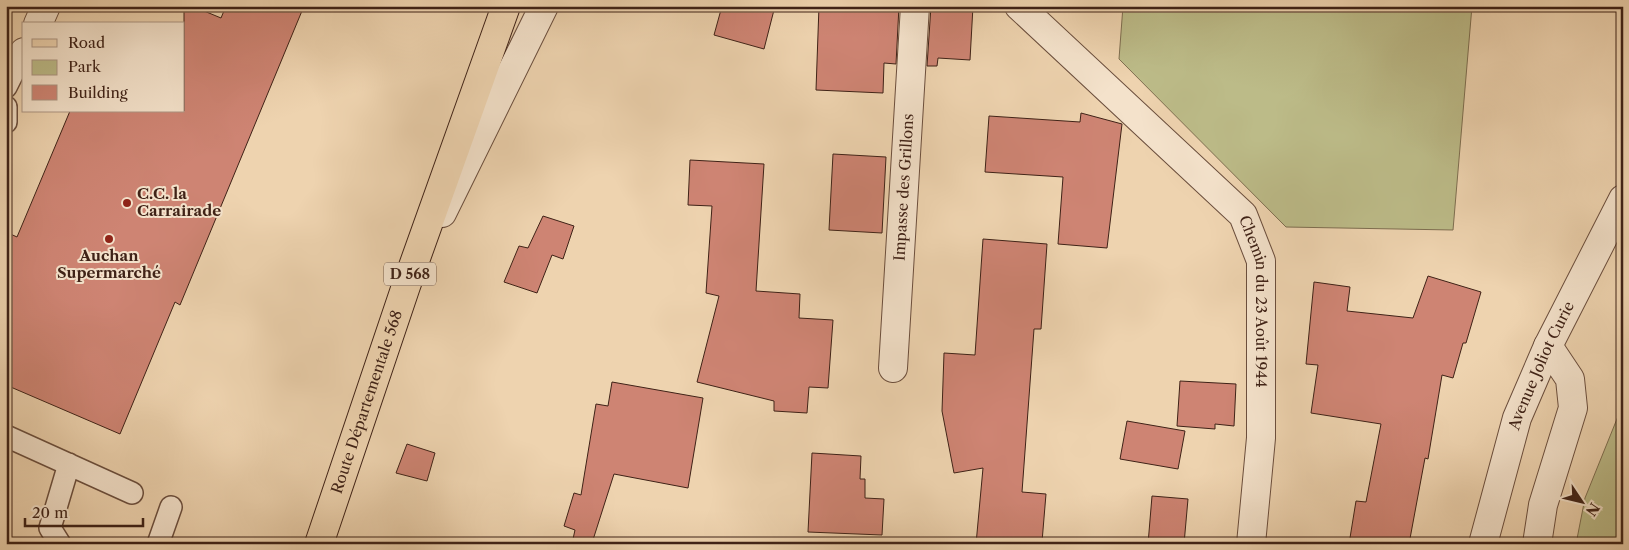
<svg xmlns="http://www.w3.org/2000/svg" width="1629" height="550" font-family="'Libre Caslon Text',serif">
	<rect width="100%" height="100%" fill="#eed3af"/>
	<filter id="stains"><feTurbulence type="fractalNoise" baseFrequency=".004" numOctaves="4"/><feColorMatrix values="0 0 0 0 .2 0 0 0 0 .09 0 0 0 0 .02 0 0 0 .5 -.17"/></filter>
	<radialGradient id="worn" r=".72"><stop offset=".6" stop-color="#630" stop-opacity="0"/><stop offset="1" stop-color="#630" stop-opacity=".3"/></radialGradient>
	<!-- green -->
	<path fill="#bcbb88" stroke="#7e6e50" d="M1123,6H1472L1453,230L1286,227L1119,59Z
		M1623,404V544H1576L1585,498Z"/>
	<!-- building -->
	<path fill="#ce8473" stroke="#3f2217" d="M184,6H192L221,18L226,6H304L180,305L175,302L120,434L6,385V232L17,237L70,111H184Z
		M722,6H775L764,49L714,35Z
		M819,6H899L896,64L884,63L883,93L816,90Z
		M931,6H973L970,60L938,58L937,66H927Z
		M1081,113L1122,124L1107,248L1058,244L1063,177L985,172L989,116L1080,122Z
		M833,154L886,157L882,233L829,230Z
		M690,160L764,164L756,291L800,294L799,318L833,320L828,388L809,387L807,413L774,411V401L697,382L719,296L706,293L712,206L688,205Z
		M543,216L574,226L563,259L552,255L537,293L504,282L519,246L528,248Z
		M983,239L1047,244L1041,329H1034L1022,492L1046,494L1042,542L1030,541V544H976L983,468L954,473L942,411L944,353L975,355Z
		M1428,276L1481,292L1466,343H1463L1453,378L1442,375L1428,459L1425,458L1409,544H1349L1356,501L1366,502L1381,424L1311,413L1318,365L1306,364L1314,282L1350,287L1347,311L1413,318Z
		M1180,381L1236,384L1234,426L1215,424V429L1177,426Z
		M612,382L703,398L688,488L614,474L592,543L573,539L575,530L564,526L574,493L581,495L596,404L608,406Z
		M1127,421L1185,431L1178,469L1120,459Z
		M407,444L435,453L427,481L396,473Z
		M812,453L861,456L860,479H865V498L884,499L882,535L808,532Z
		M1152,496L1188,499L1184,544H1148Z"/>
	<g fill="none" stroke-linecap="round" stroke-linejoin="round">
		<!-- service casing -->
		<g stroke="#6b4e3d" stroke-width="24">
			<path id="service" d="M6,87L21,57
				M6,107V122
				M6,436L132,493
				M60,544L50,528L69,464
				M158,544L171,507"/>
		</g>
		<!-- minor casing -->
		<g stroke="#6b4e3d" stroke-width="30">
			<g id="minor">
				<path id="s1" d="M1019,6L1243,215L1261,261V438L1251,544"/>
				<path d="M38,24L46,6"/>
				<path d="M21,57L24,52"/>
				<path d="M442,213L544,6"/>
				<path id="s2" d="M893,368L915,6"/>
				<path d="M1537,544L1543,505L1573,408L1570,379L1548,346"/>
			</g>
		</g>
		<!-- tertiary casing -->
		<g stroke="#6b4e3d" stroke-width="30">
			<g id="tertiary">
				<path id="s3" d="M1483,544L1517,418L1548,346L1623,199"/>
			</g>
		</g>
		<!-- primary casing -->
		<g stroke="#3f2217" stroke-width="30">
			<g id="primary">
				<path id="s4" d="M319,544L406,286L506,6"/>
			</g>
		</g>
		<!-- service -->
		<use href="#service" stroke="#f4e2cb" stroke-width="21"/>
		<!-- minor -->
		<use href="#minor" stroke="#f4e2cb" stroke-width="28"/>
		<!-- tertiary -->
		<use href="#tertiary" stroke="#f4e2cb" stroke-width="28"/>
		<!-- primary -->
		<use href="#primary" stroke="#eed3af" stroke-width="28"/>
	</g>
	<!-- markers -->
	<g fill="#8f2418" stroke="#f4e2cb" stroke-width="2">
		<circle cx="127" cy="203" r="5"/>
		<circle cx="109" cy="239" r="5"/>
	</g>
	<g text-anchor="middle" stroke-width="4" stroke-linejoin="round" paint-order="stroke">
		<!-- shield labels -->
		<rect fill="#f4e2cb" stroke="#755c4d" stroke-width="1" x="384" y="262.5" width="52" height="23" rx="4"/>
		<g font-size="14" font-weight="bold" fill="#3f2217">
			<text x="410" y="279">D 568</text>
		</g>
		<!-- street labels -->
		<g font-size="15" fill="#3f2217" stroke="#f4e2cb">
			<text dy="5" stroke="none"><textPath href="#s2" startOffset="181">Impasse des Grillons</textPath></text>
			<text dy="5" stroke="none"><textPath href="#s1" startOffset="395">Chemin du 23 Août 1944</textPath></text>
			<text dy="5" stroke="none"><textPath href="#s3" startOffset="188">Avenue Joliot Curie</textPath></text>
			<text dy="5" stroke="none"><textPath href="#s4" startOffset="150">Route Départementale 568</textPath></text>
		</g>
		<!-- poi labels -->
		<g font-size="15" font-weight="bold" fill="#3f2217" stroke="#f4e2cb" text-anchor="start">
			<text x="137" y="199">C.C. la<tspan x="137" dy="17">Carrairade</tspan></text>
			<text x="109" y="261" text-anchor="middle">Auchan<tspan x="109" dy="17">Supermarché</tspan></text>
		</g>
	</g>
	<!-- margin -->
	<rect width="1629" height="550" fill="none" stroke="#eed3af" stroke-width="25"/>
	<rect x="8" y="8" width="1614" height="535" fill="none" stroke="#3f2217" stroke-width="2.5"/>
	<rect x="12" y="12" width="1604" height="525" fill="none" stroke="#3f2217"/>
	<!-- legend -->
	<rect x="22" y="22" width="162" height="90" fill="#f4e2cb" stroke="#ac9583"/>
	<rect x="32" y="39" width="25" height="8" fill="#eed3af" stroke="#ac9583"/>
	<text x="68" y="48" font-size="15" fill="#3f2217">Road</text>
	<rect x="32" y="60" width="25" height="15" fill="#bcbb88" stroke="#ac9583"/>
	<text x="68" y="72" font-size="15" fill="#3f2217">Park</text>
	<rect x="32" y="85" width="25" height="15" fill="#ce8473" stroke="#ac9583"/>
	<text x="68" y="98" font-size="15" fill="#3f2217">Building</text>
	<!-- north arrow -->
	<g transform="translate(1582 502) rotate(125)" stroke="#f4e2cb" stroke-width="4" paint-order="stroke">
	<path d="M0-4L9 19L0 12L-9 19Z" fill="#3f2217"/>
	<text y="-8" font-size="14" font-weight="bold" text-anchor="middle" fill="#3f2217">N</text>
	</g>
	<!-- scale -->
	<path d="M25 518v8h118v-8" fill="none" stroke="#3f2217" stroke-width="2.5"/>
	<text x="32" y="518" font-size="15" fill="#3f2217" stroke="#f4e2cb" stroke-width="4" paint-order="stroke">20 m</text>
	<rect width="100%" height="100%" filter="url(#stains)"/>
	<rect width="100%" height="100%" fill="url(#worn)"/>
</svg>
